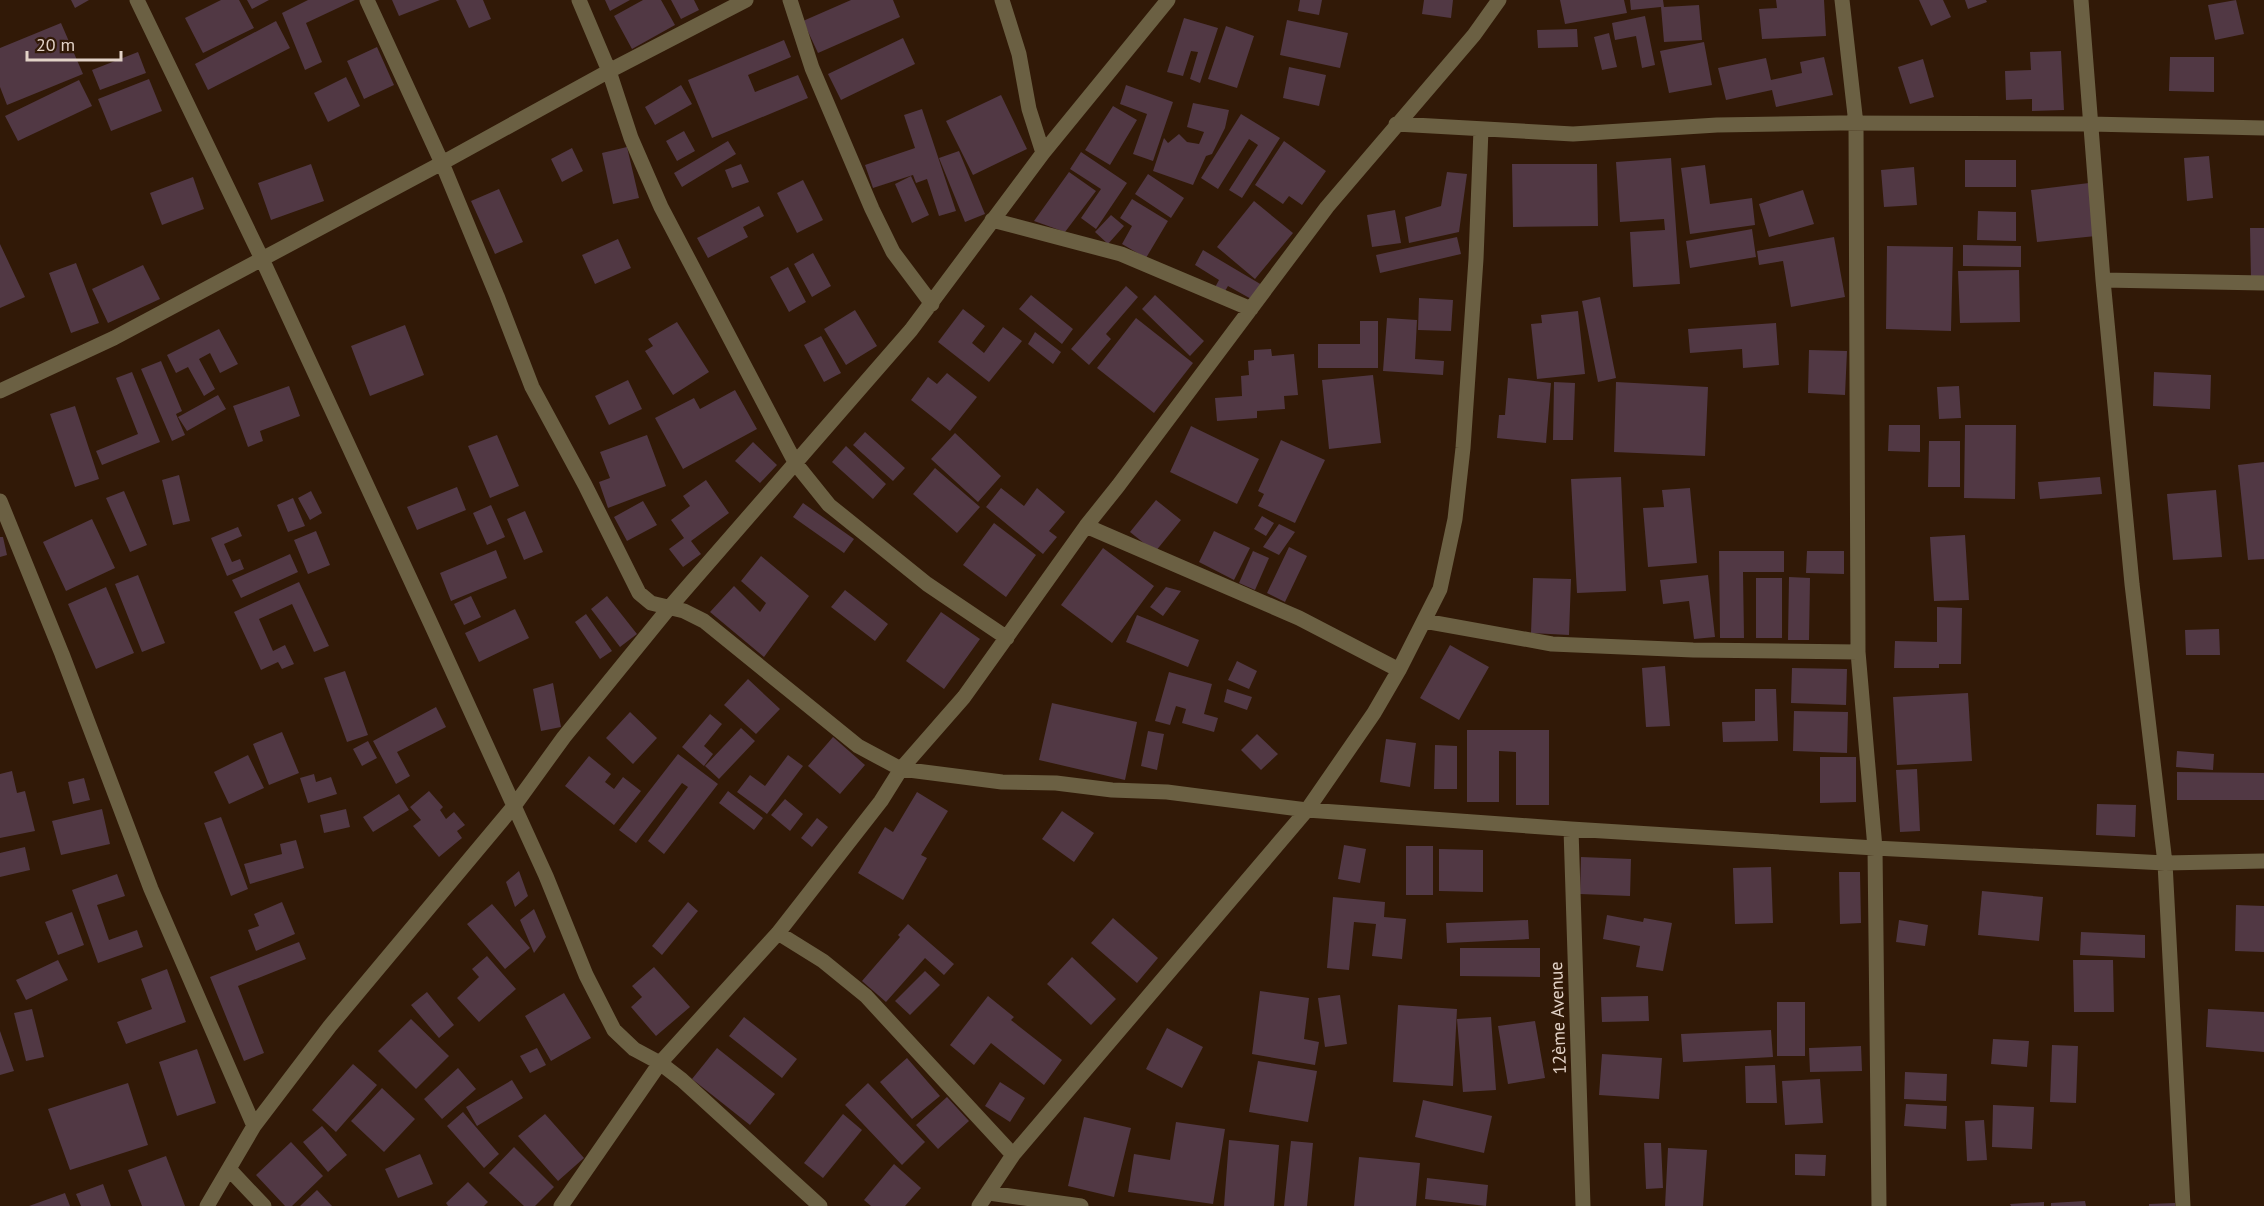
<svg xmlns="http://www.w3.org/2000/svg" width="2264" height="1206" font-family="'PT Sans',sans-serif">
	<rect width="100%" height="100%" fill="#311907"/>
	<!-- building -->
	<path fill="#513844" d="M71,0H89L75,8Z
		M221,0H239L254,28L203,53L185,18Z
		M247,0H269L252,9Z
		M308,0H355L306,23L322,62L305,70L282,13Z
		M392,0H440L399,16Z
		M456,0H483L491,19L469,28Z
		M605,0H630L610,11Z
		M643,0H661L675,25L632,49L614,16Z
		M671,0H694L699,10L681,19Z
		M851,0H893L900,17L818,53L803,21Z
		M1300,0H1322L1319,15L1298,11Z
		M1424,0H1453L1451,18L1422,14Z
		M1560,0H1624L1627,13L1565,24Z
		M1630,0H1663L1664,7L1699,5L1702,40L1664,42L1661,7L1631,10Z
		M1776,0H1824L1826,36L1762,39L1759,9L1777,8Z
		M1919,0H1943L1951,17L1931,26Z
		M1965,0H1986L1987,2L1968,9Z
		M2236,0L2244,34L2215,40L2208,5Z
		M1645,16L1655,65L1642,68L1636,36L1615,40L1612,23Z
		M1184,18L1218,28L1200,83L1190,79L1198,52L1191,51L1183,76L1167,72Z
		M1287,20L1348,33L1340,68L1280,55Z
		M276,21L290,48L208,90L195,64Z
		M61,23L83,74L7,105L0,87V48Z
		M1226,26L1254,36L1237,88L1208,79Z
		M1577,29L1578,47L1538,48L1537,30Z
		M1609,33L1617,67L1602,70L1594,37Z
		M903,38L915,64L841,100L828,74Z
		M784,40L791,57L748,75L755,92L798,75L808,98L712,138L688,80Z
		M1704,42L1712,85L1669,93L1660,51Z
		M377,47L394,85L364,99L347,61Z
		M2061,51L2064,110L2032,111V99L2006,100L2005,71L2031,70L2030,52Z
		M138,52L146,73L100,90L92,70Z
		M1824,57L1833,95L1776,107L1772,90L1726,100L1718,68L1766,58L1771,80L1802,73L1800,62Z
		M2170,57H2214V92L2169,91Z
		M1923,59L1934,97L1910,104L1898,67Z
		M1289,67L1326,75L1319,106L1283,98Z
		M346,77L360,106L328,122L314,93Z
		M149,79L162,111L111,131L98,99Z
		M79,80L92,106L18,141L5,116Z
		M681,85L692,104L655,125L645,107Z
		M1126,85L1173,102L1153,161L1133,154L1147,114L1120,104Z
		M1001,95L1027,149L973,175L946,121Z
		M1193,103L1229,110L1225,128L1212,154L1206,156L1193,185L1153,171L1164,138L1168,143L1179,134L1187,142L1199,144L1204,132L1187,127Z
		M1113,106L1137,120L1110,165L1085,150Z
		M922,109L956,211L939,216L927,179L916,183L913,175L873,188L865,165L915,148L904,115Z
		M1241,114L1280,138L1242,198L1229,190L1258,145L1249,139L1218,189L1201,178Z
		M684,131L695,151L677,161L666,141Z
		M728,141L736,154L682,187L674,173Z
		M1284,141L1326,171L1302,205L1289,196L1283,204L1255,185Z
		M627,147L639,198L613,204L602,153Z
		M572,148L583,171L562,182L551,159Z
		M959,151L985,214L965,222L939,158Z
		M1081,152L1127,183L1096,229L1081,218L1101,189L1070,169Z
		M2209,156L2213,198L2187,201L2184,158Z
		M1671,158L1680,284L1633,287L1630,232L1665,230L1664,219L1620,222L1616,162Z
		M1965,160H2016V187H1965Z
		M311,164L324,201L271,220L258,183Z
		M741,164L749,182L732,188L725,170Z
		M1512,164H1597L1598,226L1513,227Z
		M1705,165L1710,204L1752,198L1755,225L1690,234L1681,168Z
		M1914,167L1917,205L1884,207L1881,170Z
		M1069,172L1096,191L1065,232L1034,221Z
		M1447,172L1467,174L1459,232L1409,243L1405,217L1441,206Z
		M1148,174L1184,198L1171,218L1135,194Z
		M911,176L929,215L912,223L895,184Z
		M193,177L204,209L162,225L150,193Z
		M803,180L823,220L797,233L777,193Z
		M2089,183L2096,236L2037,242L2031,190Z
		M499,189L523,242L495,254L471,201Z
		M1803,190L1814,224L1769,237L1759,204Z
		M1132,199L1168,221L1146,258L1122,244L1132,226L1120,218Z
		M1254,201L1293,233L1255,279L1217,247Z
		M759,206L764,216L743,227L748,237L708,258L697,238Z
		M1395,210L1401,243L1372,247L1367,215Z
		M1978,211L2016,212V241L1977,240Z
		M1111,215L1124,226L1108,244L1095,232Z
		M2250,228H2264V279H2251Z
		M1752,229L1756,257L1690,268L1686,241Z
		M1457,237L1461,254L1380,273L1376,255Z
		M1834,237L1845,297L1791,307L1783,261L1759,265L1757,251Z
		M618,239L631,268L595,284L582,255Z
		M0,244L25,297L0,308Z
		M1963,245L2021,246V267L1963,266Z
		M1887,246L1953,247L1951,331L1886,329Z
		M1203,250L1262,285L1253,300L1228,286L1222,296L1213,291L1219,280L1195,265Z
		M813,253L831,286L812,297L794,264Z
		M76,263L99,323L71,333L49,273Z
		M143,265L160,299L108,323L92,289Z
		M788,267L806,302L789,312L770,277Z
		M2019,270L2020,322L1960,323L1958,271Z
		M1126,286L1138,297L1106,334L1111,339L1089,365L1071,349Z
		M1031,295L1073,329L1062,344L1019,309Z
		M1155,295L1204,341L1190,356L1142,309Z
		M1600,297L1616,378L1598,382L1582,301Z
		M1419,298L1453,300L1451,331L1418,330Z
		M963,309L985,326L972,343L984,353L1003,327L1022,341L989,382L938,342Z
		M855,310L877,346L846,365L824,329Z
		M1578,311L1585,374L1537,379L1531,324L1542,323L1541,315Z
		M1136,318L1193,363L1154,413L1097,368Z
		M1387,318L1417,320L1415,359L1444,361L1443,375L1383,371Z
		M1360,321H1378V368H1318V344H1360Z
		M677,322L709,372L673,395L645,351L653,346L648,339Z
		M1776,323L1779,365L1743,368L1742,349L1690,353L1688,329Z
		M405,325L424,375L370,396L351,346Z
		M219,329L238,364L220,373L210,353L199,359L215,389L204,396L188,367L176,373L167,355Z
		M1035,332L1061,352L1053,364L1028,344Z
		M821,336L841,373L824,382L804,345Z
		M1271,349L1272,356L1294,354L1298,395L1284,396L1285,409L1257,411V418L1217,421L1215,398L1242,396L1241,376L1249,375L1248,361L1254,360V350Z
		M1809,350L1847,351L1845,395L1808,393Z
		M161,361L182,411L176,414L185,435L172,441L141,369Z
		M132,372L160,442L102,465L96,451L138,434L116,378Z
		M2154,372L2211,375L2210,409L2153,406Z
		M947,373L977,397L950,431L911,400L928,377L937,384Z
		M1373,375L1381,443L1329,449L1322,380Z
		M1508,378L1551,383L1546,443L1497,438L1499,415H1505Z
		M628,380L642,409L609,425L595,396Z
		M1554,382L1575,383L1573,440H1553Z
		M1616,382L1708,387L1705,456L1614,452Z
		M289,386L300,416L260,431L263,441L248,447L233,406Z
		M1959,386L1961,418L1939,419L1937,387Z
		M735,390L757,429L683,469L655,418L694,398L700,409Z
		M218,395L226,409L187,431L178,417Z
		M75,406L99,479L75,487L50,414Z
		M1889,425H1920V452L1888,451Z
		M1965,425H2016L2015,499L1964,498Z
		M1191,426L1259,459L1237,504L1170,472Z
		M865,432L905,468L893,481L853,445Z
		M955,433L1001,476L978,502L931,459Z
		M497,435L519,486L490,498L468,446Z
		M647,435L666,486L608,508L599,482L610,478L600,452Z
		M1281,440L1325,460L1295,523L1258,506L1264,494L1258,491Z
		M1929,441H1960V487H1928Z
		M753,442L777,465L760,483L735,461Z
		M846,446L886,484L873,499L832,462Z
		M2264,462V559L2248,560L2238,465Z
		M935,468L980,507L957,533L913,494Z
		M179,475L190,521L173,525L162,480Z
		M1621,477L1626,591L1577,593L1571,479Z
		M2100,477L2102,494L2040,499L2038,482Z
		M706,480L729,513L691,541L701,554L683,567L669,549L684,538L671,520L690,506L683,496Z
		M457,487L466,510L417,530L407,507Z
		M1001,488L1024,506L1037,488L1065,512L1049,531L1057,537L1043,554L986,507Z
		M1690,488L1697,563L1648,567L1643,508L1664,507L1662,490Z
		M2216,490L2222,557L2173,560L2167,494Z
		M124,491L147,545L130,552L106,498Z
		M311,491L322,513L310,520L298,498Z
		M293,498L305,526L288,532L277,505Z
		M1156,500L1181,520L1155,552L1130,532Z
		M643,501L657,525L627,541L614,517Z
		M803,503L854,539L844,553L793,517Z
		M491,505L505,537L487,545L473,513Z
		M525,511L543,552L524,560L507,519Z
		M1262,516L1274,523L1266,536L1254,529Z
		M92,519L115,568L66,591L43,542Z
		M994,523L1036,555L1006,597L963,565Z
		M1279,524L1295,532L1279,555L1263,547Z
		M238,527L242,536L224,544L232,562L240,559L244,569L227,576L211,538Z
		M316,531L330,565L308,574L294,540Z
		M1214,531L1250,548L1234,580L1199,562Z
		M1965,535L1969,600L1934,601L1930,537Z
		M0,537H3L7,555L0,557Z
		M1289,547L1307,556L1285,602L1267,593Z
		M1103,548L1154,586L1112,643L1061,605Z
		M496,550L507,578L451,601L440,573Z
		M1253,551L1269,558L1255,590L1239,583Z
		M1719,551H1784V572H1743L1744,638H1720Z
		M1807,551H1844V574L1806,573Z
		M290,554L298,572L241,598L232,580Z
		M761,556L809,596L764,657L710,612L734,586L760,612L766,603L741,581Z
		M138,575L165,643L142,652L115,584Z
		M1708,575L1715,637L1694,639L1689,601L1663,604L1660,580Z
		M1789,577L1810,578L1809,640H1788Z
		M1533,578L1571,579L1569,635L1531,633Z
		M1756,578H1782V638H1756Z
		M299,582L329,646L314,652L292,604L259,619L273,651L285,645L294,664L282,669L278,662L261,670L234,612Z
		M106,587L134,653L96,669L68,604Z
		M1166,587L1181,591L1163,616L1150,607Z
		M845,590L888,624L875,641L831,607Z
		M471,596L481,617L464,625L454,604Z
		M607,596L637,634L620,647L591,609Z
		M1937,607L1962,608L1961,664H1939V668H1894L1895,641L1937,642Z
		M515,609L529,638L479,662L465,633Z
		M941,612L980,639L944,689L906,661Z
		M586,614L612,651L600,659L575,622Z
		M1137,615L1199,640L1188,667L1126,642Z
		M2219,629L2220,655H2186L2185,630Z
		M1450,645L1489,667L1459,720L1420,698Z
		M1237,661L1257,671L1249,689L1228,680Z
		M1665,666L1670,726L1646,727L1642,668Z
		M1792,668L1847,669L1846,705L1791,703Z
		M345,671L368,735L347,742L324,678Z
		M1169,672L1212,684L1204,714L1218,718L1214,732L1182,723L1186,709L1176,706L1170,725L1155,721Z
		M748,679L780,709L756,734L724,705Z
		M553,683L561,727L541,731L533,689Z
		M1227,689L1252,697L1247,710L1224,702Z
		M1755,689H1776L1778,741L1723,742L1722,722L1755,721Z
		M1968,693L1972,761L1897,765L1893,697Z
		M1052,703L1137,722L1125,780L1039,760Z
		M436,707L446,727L397,752L410,776L396,784L373,741Z
		M1794,711L1848,712L1847,753L1793,751Z
		M630,712L657,738L633,764L606,738Z
		M710,714L722,724L704,746L713,754L704,766L682,747Z
		M741,728L755,741L719,779L705,766Z
		M1467,730H1549V805H1516V752L1499,751V802H1467Z
		M1148,731L1164,734L1157,770L1141,766Z
		M282,732L299,773L269,785L253,744Z
		M1257,734L1278,754L1261,770L1241,750Z
		M833,737L865,765L840,794L808,766Z
		M1386,739L1416,743L1410,787L1380,782Z
		M368,741L377,758L362,766L353,749Z
		M1435,745L1457,746V789H1434Z
		M2177,751L2214,754L2213,770L2176,767Z
		M678,754L718,784L664,854L648,841L688,787L682,783L636,843L619,830Z
		M248,755L264,788L229,804L214,772Z
		M788,755L803,766L767,814L737,792L750,775L765,786Z
		M589,756L611,774L605,782L614,789L623,777L641,791L614,825L565,786Z
		M1820,757H1856V802L1820,803Z
		M1917,769L1920,831L1900,832L1896,770Z
		M12,771L17,793L25,791L35,831L0,838V774Z
		M2177,772L2264,773V800H2177Z
		M314,774L316,782L331,777L337,794L308,803L300,778Z
		M84,778L90,800L73,804L68,782Z
		M429,791L443,807L440,810L446,819L454,812L465,825L457,831L462,838L439,857L413,826L421,820L410,807Z
		M728,791L763,818L754,830L719,803Z
		M917,792L948,811L921,855L927,858L903,900L858,873L885,827L893,832Z
		M399,794L409,810L373,832L363,817Z
		M785,799L803,814L790,831L771,815Z
		M2097,804L2136,805L2135,837L2096,835Z
		M102,809L110,844L61,855L52,821Z
		M346,809L350,827L324,833L320,815Z
		M1062,811L1094,833L1074,862L1042,839Z
		M221,817L248,889L231,896L204,823Z
		M817,818L828,827L812,847L801,838Z
		M296,840L304,868L250,884L244,864L282,854L280,844Z
		M1344,845L1366,849L1360,883L1338,879Z
		M1406,846H1433V895H1406Z
		M25,847L30,870L0,877V853Z
		M1439,849L1483,850V892L1439,891Z
		M1581,857L1631,859L1630,896L1580,894Z
		M1771,867L1773,923L1735,924L1733,868Z
		M519,871L528,896L515,907L506,882Z
		M1839,872H1860L1861,923L1840,924Z
		M117,874L125,896L97,905L109,940L137,930L143,947L98,963L72,890Z
		M1982,891L2043,897L2039,941L1978,935Z
		M1333,897L1385,902L1384,917L1406,919L1402,959L1372,956L1376,924L1354,922L1349,970L1327,968Z
		M282,902L295,934L256,951L248,930L259,926L254,914Z
		M688,902L698,911L662,955L652,946Z
		M492,904L530,948L505,969L467,924Z
		M2236,905L2264,906V952L2235,951Z
		M534,909L546,937L534,953L520,920Z
		M72,912L84,945L58,955L45,922Z
		M1607,915L1643,922L1644,918L1672,923L1663,971L1636,967L1640,946L1603,939Z
		M1113,918L1158,958L1137,983L1091,943Z
		M1528,920L1529,939L1447,943L1446,923Z
		M1899,920L1928,925L1925,946L1896,942Z
		M908,924L954,964L944,975L925,958L886,1002L862,981L900,937L898,935Z
		M2081,932L2145,935V958L2080,955Z
		M299,942L306,959L238,986L264,1053L244,1061L210,977Z
		M1460,948H1540V977L1460,976Z
		M487,956L516,989L479,1022L457,998L479,977L472,969Z
		M1072,957L1116,999L1091,1025L1047,984Z
		M58,960L68,980L26,1000L16,980Z
		M2073,960H2113L2114,1012H2074Z
		M654,967L690,1007L656,1036L631,1007L642,997L632,986Z
		M167,969L186,1022L126,1044L117,1022L152,1009L141,979Z
		M925,971L940,985L910,1015L895,1001Z
		M1260,991L1309,998L1304,1039L1319,1042L1315,1065L1252,1054Z
		M427,992L454,1025L439,1038L411,1005Z
		M564,993L591,1038L551,1061L525,1016Z
		M1340,995L1347,1044L1325,1047L1318,998Z
		M988,996L1014,1017L1011,1020L1062,1060L1044,1085L991,1043L974,1065L950,1045Z
		M1648,996L1649,1021L1602,1022L1601,997Z
		M1777,1002H1805V1056H1777Z
		M1398,1005L1457,1009L1453,1086L1393,1082Z
		M32,1009L44,1057L26,1061L14,1013Z
		M2208,1009L2264,1012V1052L2206,1047Z
		M744,1017L797,1059L782,1078L729,1036Z
		M1491,1017L1496,1090L1463,1092L1457,1019Z
		M411,1019L449,1056L416,1089L378,1051Z
		M1535,1021L1545,1078L1508,1084L1498,1026Z
		M1167,1028L1203,1047L1182,1088L1146,1069Z
		M1771,1030L1773,1057L1683,1062L1681,1034Z
		M0,1031L14,1071L0,1075Z
		M1993,1039L2029,1041L2027,1067L1991,1064Z
		M2052,1045L2078,1046L2076,1103L2050,1102Z
		M1861,1046L1862,1071L1810,1072L1809,1048Z
		M537,1048L546,1065L530,1073L520,1056Z
		M717,1048L775,1094L750,1125L692,1079Z
		M197,1049L216,1103L177,1116L159,1062Z
		M1602,1054L1662,1058L1659,1099L1599,1095Z
		M907,1058L940,1096L912,1119L880,1082Z
		M1258,1061L1317,1071L1308,1122L1249,1112Z
		M353,1064L377,1085L336,1132L312,1110Z
		M1775,1065L1777,1103H1746L1745,1066Z
		M458,1068L476,1089L442,1119L424,1099Z
		M1905,1072L1947,1074L1946,1101L1904,1099Z
		M1820,1079L1823,1123L1785,1125L1782,1081Z
		M512,1080L523,1098L477,1126L466,1107Z
		M1000,1082L1025,1098L1010,1122L985,1106Z
		M128,1083L148,1145L70,1170L48,1109Z
		M868,1083L925,1142L902,1165L845,1105Z
		M382,1088L415,1119L384,1152L351,1121Z
		M947,1097L969,1121L938,1149L916,1125Z
		M1423,1100L1492,1116L1484,1153L1415,1137Z
		M1906,1104L1947,1106L1946,1129L1904,1126Z
		M1993,1105L2034,1107L2032,1149L1992,1147Z
		M463,1112L499,1154L484,1168L447,1126Z
		M545,1114L584,1158L558,1181L518,1136Z
		M843,1114L862,1130L823,1178L804,1163Z
		M1084,1117L1131,1128L1114,1197L1068,1186Z
		M1984,1120L1987,1160L1967,1161L1965,1121Z
		M1176,1122L1225,1129L1213,1204L1128,1192L1134,1154L1170,1160Z
		M322,1126L347,1155L328,1172L303,1142Z
		M1229,1140L1279,1145L1274,1206H1224Z
		M1291,1141L1313,1143L1307,1206H1284Z
		M291,1142L323,1176L292,1206H285L256,1175Z
		M1644,1143H1661L1663,1188L1646,1189Z
		M514,1147L554,1187L535,1206H524L489,1173Z
		M1668,1148L1707,1150L1703,1206H1665Z
		M420,1154L433,1184L398,1198L385,1169Z
		M1795,1154L1826,1155L1825,1176L1795,1175Z
		M166,1156L185,1206H142L128,1170Z
		M1359,1157L1420,1163L1416,1206H1354Z
		M894,1164L921,1188L905,1206H871L864,1200Z
		M1427,1178L1488,1185L1486,1206L1425,1199Z
		M468,1182L488,1202L484,1206H448L446,1203Z
		M103,1184L111,1206H81L76,1194Z
		M317,1190L332,1206H300Z
		M65,1193L70,1206H29Z
		M2085,1201L2086,1206H2051V1203Z
		M2044,1202V1206H2011L2010,1204Z
		M2175,1203V1206H2149V1204Z"/>
	<g fill="none" stroke-linecap="round" stroke-linejoin="round">
		<!-- minor -->
		<path stroke="#6b6043" stroke-width="15" d="M137,0L262,259L431,624L546,876L586,975L614,1030L634,1049L660,1063L682,1080L820,1206
			M367,0L442,163L497,296L532,387L585,485L639,593L651,603L684,611L704,621L858,746L901,769L1002,782L1056,783L1112,790L1167,792L1307,810L1571,829L1875,848L2165,863L2264,861
			M579,0L609,71L631,138L661,207L796,464L829,505L927,584L1007,638
			M790,0L812,68L872,209L893,252L932,304
			M1002,0L1019,54L1029,109L1043,153
			M1842,0L1856,124L1858,652L1875,848L1879,1206
			M2081,0L2103,280L2132,584L2165,863L2183,1206
			M1396,124L1573,134L1717,125L1840,123L2090,124L2264,128
			M992,220L1121,254L1251,309
			M2103,280L2264,283
			M0,391L114,338L442,163L609,71L746,0
			M0,501L62,654L151,889L254,1126
			M1086,526L1299,618L1399,670
			M1424,621L1552,644L1693,650L1858,652
			M1571,829L1583,1206
			M778,933L823,961L866,996L1013,1155
			M229,1169L264,1206
			M989,1193L1081,1206
			M207,1206L254,1126L330,1026L514,806L564,737L669,608L911,330L1043,153L1168,0
			M561,1206L660,1063L778,933L881,801L901,769L964,697L1086,526L1118,486L1327,207L1474,35L1499,0
			M979,1206L1013,1155L1307,810L1374,713L1399,670L1440,589L1455,519L1463,448L1476,259L1481,129"/>
	</g>
	<g text-anchor="middle" stroke-width="4.5" stroke-linejoin="round" paint-order="stroke">
		<!-- street labels -->
		<g font-size="18" fill="#e2d2c7" stroke="#311907">
			<text transform="translate(1558 1018) rotate(-92)" y="6">12ème Avenue</text>
		</g>
	</g>
	<!-- scale -->
	<path d="M27 51v9h94v-9" fill="none" stroke="#e2d2c7" stroke-width="3"/>
	<text x="36" y="51" font-size="18" fill="#e2d2c7" stroke="#311907" stroke-width="4.5" paint-order="stroke">20 m</text>
</svg>
